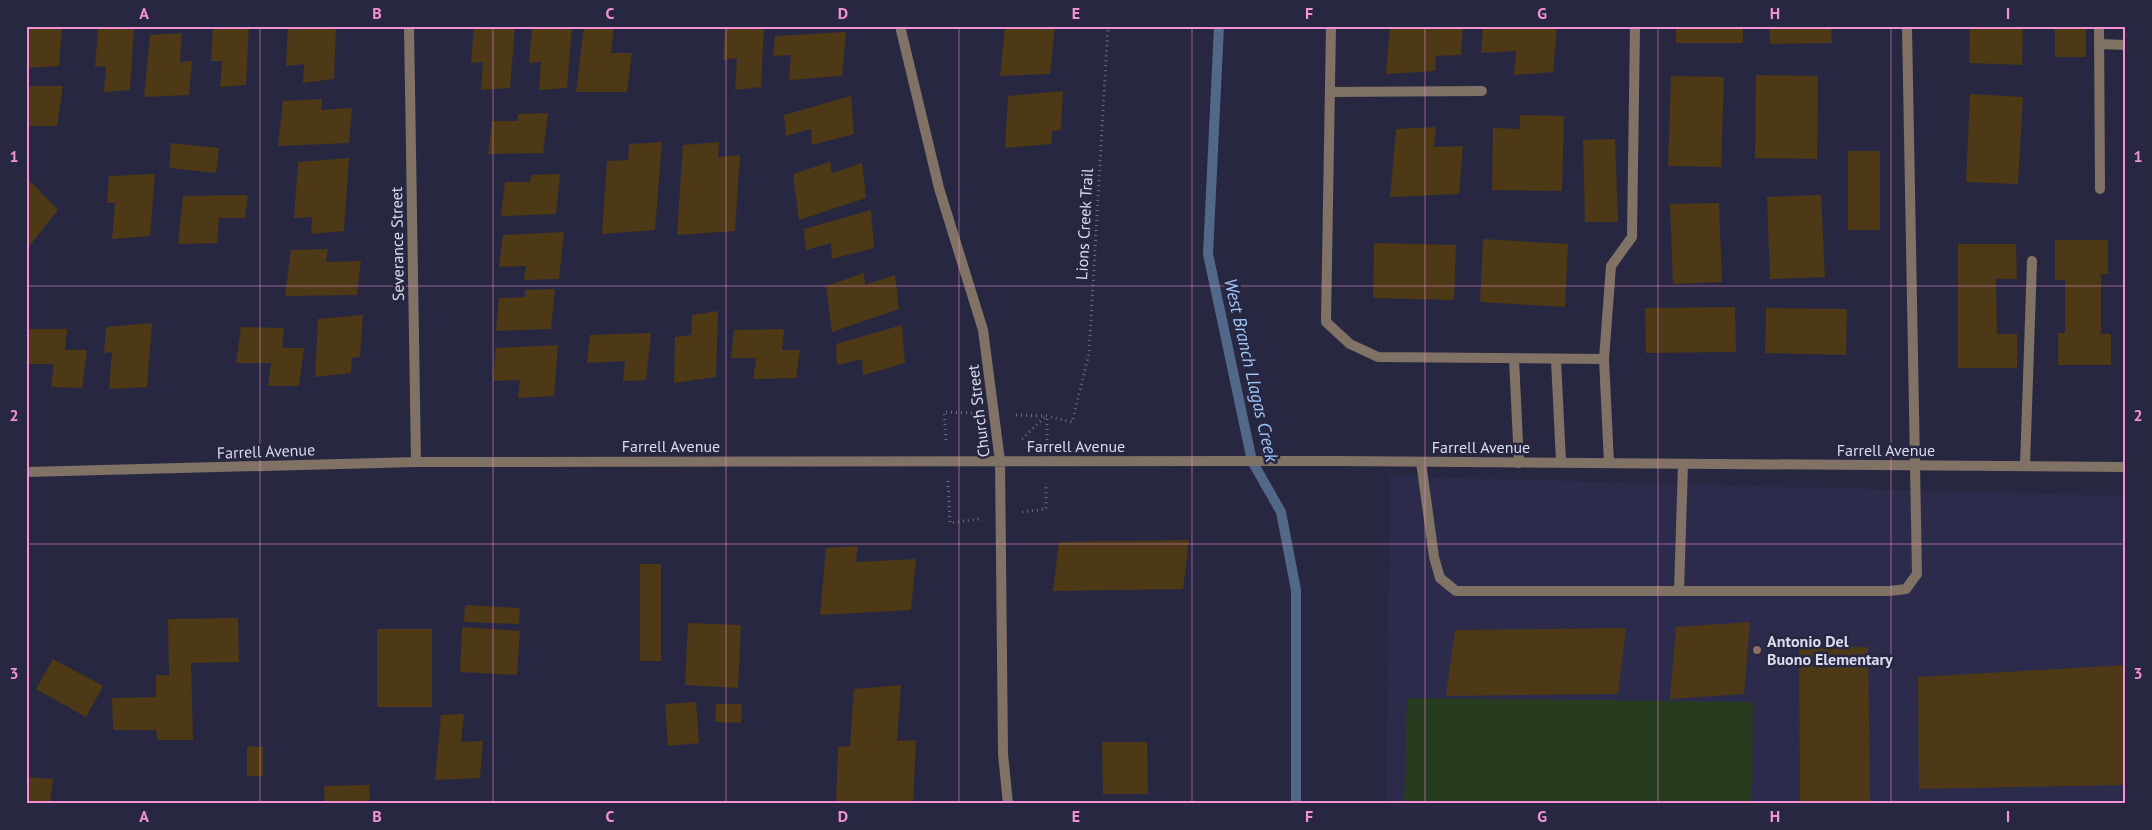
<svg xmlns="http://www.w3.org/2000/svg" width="2152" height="830" font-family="'PT Sans',sans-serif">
	<rect width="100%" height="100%" fill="#272741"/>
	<!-- built -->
	<path fill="#2c2b4c" d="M1390,476L2126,496V804H1386Z"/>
	<!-- green -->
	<path fill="#273c1f" d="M1407,698L1753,702L1752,804H1404Z"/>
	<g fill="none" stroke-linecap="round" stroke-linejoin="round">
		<!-- stream -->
		<path stroke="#516888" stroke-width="10" d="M1219,26L1208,254L1252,461L1281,512L1296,590V804"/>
	</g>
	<!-- building -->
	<path fill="#4d3916" d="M26,26H62L59,66L26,68Z
		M112,26H134L130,90L104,92L106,66L95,67L98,28Z
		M213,26H249L246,85L220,87L222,61H211Z
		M288,26H336L334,79L303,83L304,64L286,66Z
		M474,26H515L510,88L481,90L483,62L471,63Z
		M532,26H572L567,88L539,90L541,62L529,63Z
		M584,26H614L611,53H632L627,92H576Z
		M725,26H764L761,87L735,90L737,58L723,60Z
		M1005,26H1055L1050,74L1000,76Z
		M1390,26H1463L1461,55L1436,56L1435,71L1386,74Z
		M1483,26H1557L1553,72L1514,75L1516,51L1481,53Z
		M1676,26H1743V43H1676Z
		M1769,26H1831L1832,43L1770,44Z
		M1970,26H2023L2022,65L1969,63Z
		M2055,26H2086V57H2055Z
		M846,32L842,76L789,80L791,55L773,56L775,36Z
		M182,33L180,62L192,61L189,95L144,97L150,35Z
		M1756,75L1818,76L1817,159L1755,158Z
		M1671,76L1724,77L1721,167L1668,166Z
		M26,86H63L57,126H26Z
		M1063,91L1061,130L1052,131L1051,144L1005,148L1008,96Z
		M1970,94L2023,97L2018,184L1966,182Z
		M851,96L854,134L812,145L811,129L786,136L784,115Z
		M322,99L321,110L352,108L349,143L278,146L283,101Z
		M548,113L543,153L488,154L492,121H517L518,114Z
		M1520,115L1564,116L1562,191L1492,190L1493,128L1520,129Z
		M1436,127L1434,147L1463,146L1459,194L1390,197L1396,129Z
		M1615,139L1618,222H1585L1583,140Z
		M662,142L655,230L602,234L607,161L628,160L629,144Z
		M719,142L718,157L740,155L735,231L677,235L683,145Z
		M171,143L219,148L216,173L169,168Z
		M1848,151H1880V230H1848Z
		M349,158L344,231L311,234L312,217L294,218L298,162Z
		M830,162L832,173L862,163L866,198L799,220L793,174Z
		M155,174L150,236L112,239L115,203H107L109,176Z
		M560,174L556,214L501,216L505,182H530L531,175Z
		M26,177L58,210L26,250Z
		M248,195L245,218H219L217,243L178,244L183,196Z
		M1821,195L1825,277L1770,279L1767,197Z
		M1719,203L1722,282L1673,284L1670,204Z
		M871,210L874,248L832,259L831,243L806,250L804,229Z
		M564,232L559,279L524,280L526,266L499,267L503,235Z
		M1483,239L1568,244L1565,307L1480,302Z
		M2055,240H2108V274H2101V334H2111V365H2058V333H2065V280H2055Z
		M1374,243L1456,245L1454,300L1373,298Z
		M1958,244H2016L2017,279H1996L1997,334H2017V368H1958Z
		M328,249L326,262L361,261L357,295L285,296L291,250Z
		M864,273L865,285L895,275L899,309L832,332L826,286Z
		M555,289L551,329L496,331L499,298L525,297V290Z
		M1735,307L1736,352L1646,353L1645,308Z
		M1766,308L1847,309L1846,355L1765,353Z
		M718,311L716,377L674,383L675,337L691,335L692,315Z
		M363,315L360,357L352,358L351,373L315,377L318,319Z
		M152,323L147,387L109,389L112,352L104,353L106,327Z
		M902,325L905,363L863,375L862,359L837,365L836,344Z
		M241,327L284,328L282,348H304L299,386H268L271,363H236Z
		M26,329H67L65,350H87L82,388L51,387L54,364H26Z
		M784,329L782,350H800L796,378L753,379L756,358H731L734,330Z
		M651,333L646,380L623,381L625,361L587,363L590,335Z
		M558,345L554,396L518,398L520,380L493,381L496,348Z
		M1189,540L1183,589L1053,591L1059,542Z
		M858,546L856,562L916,559L911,610L820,615L826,548Z
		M640,564H661V661H640Z
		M465,605L520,608L519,624L464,622Z
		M238,618L239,662L191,663L193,740H157L156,730H113L112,698L156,697V675H169L168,619Z
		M1750,622L1744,694L1670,699L1676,627Z
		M688,623L741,625L738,688L685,685Z
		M462,627L520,631L517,675L460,672Z
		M1626,628L1618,694L1446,696L1455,630Z
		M377,629H432V707H377Z
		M1868,647L1870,804H1800L1799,648Z
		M53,659L103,686L86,717L36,689Z
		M2126,665V785L1919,789L1918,677Z
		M901,685L897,741L916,740L913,804H836L838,747L850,746L854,689Z
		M696,702L699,743L668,746L665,704Z
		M716,704H742L741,723L715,722Z
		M464,714L461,742L483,741L480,778L435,780L441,715Z
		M1102,742H1147L1148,794H1103Z
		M247,746L263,747V776H247Z
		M26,777L53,779L50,804H26Z
		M369,785L370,804H325L324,786Z"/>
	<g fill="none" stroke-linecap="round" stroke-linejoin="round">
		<!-- path -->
		<path stroke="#6d6d84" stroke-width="3" stroke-dasharray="1 4" stroke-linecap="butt" d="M1016,415L1047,416L1072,422L1089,353L1108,26
			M1022,439L1046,416
			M946,440L944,412L972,413
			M1047,440V416
			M948,481L950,523L979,519
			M1022,512L1046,509V483"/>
		<!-- lane -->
		<path stroke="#807265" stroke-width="10" d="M1514,359L1519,463
			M1556,360L1561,462
			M1421,462L1434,557L1440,578L1456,591H1889L1906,589L1917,574L1915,465
			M2025,466L2032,261
			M1679,591L1683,464"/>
		<!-- street -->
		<path stroke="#807265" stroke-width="10" d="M409,26L416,462
			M900,26L939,188L983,330L1000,461L1003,754L1008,804
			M1331,26L1326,322L1350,344L1378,357L1604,359
			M1907,26L1915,465
			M2099,26L2100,189
			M2099,44L2126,45
			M1330,92L1482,91
			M1609,463L1604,359L1611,266L1632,237L1635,26
			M26,472L416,462L1335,461L2126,467"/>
	</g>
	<!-- grid -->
	<path fill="none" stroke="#f491d4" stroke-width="1" stroke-opacity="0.55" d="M260,26V804M493,26V804M726,26V804M959,26V804M1192,26V804M1425,26V804M1658,26V804M1891,26V804M26,286H2126M26,544H2126"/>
	<!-- markers -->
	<circle fill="#8d6e63" stroke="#272741" stroke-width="2" cx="1757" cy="650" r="5"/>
	<g text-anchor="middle" stroke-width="5" stroke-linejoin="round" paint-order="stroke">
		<!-- street labels -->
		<g font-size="16" fill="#dadbec" stroke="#272741">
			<text transform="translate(1084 224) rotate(-87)" y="6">Lions Creek Trail</text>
			<text transform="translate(397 244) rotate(-91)" y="6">Severance Street</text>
			<text transform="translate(978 411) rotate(-97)" y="6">Church Street</text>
			<text x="671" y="452">Farrell Avenue</text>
			<text x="1076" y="452">Farrell Avenue</text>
			<text x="1481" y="453">Farrell Avenue</text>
			<text x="1886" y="456">Farrell Avenue</text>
			<text transform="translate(266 451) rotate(-2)" y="6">Farrell Avenue</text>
		</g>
		<!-- poi labels -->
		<g font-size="16" font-weight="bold" fill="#dadbec" stroke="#272741" text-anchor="start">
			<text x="1767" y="647">Antonio Del<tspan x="1767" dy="18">Buono Elementary</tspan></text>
		</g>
		<!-- water labels -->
		<g font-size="18" font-style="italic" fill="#a0c8fe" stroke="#272741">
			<text transform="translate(1251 370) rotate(77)" y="6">West Branch Llagas Creek</text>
		</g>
	</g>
	<!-- border -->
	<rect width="2152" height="830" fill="none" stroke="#272741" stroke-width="55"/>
	<rect x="28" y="28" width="2096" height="774" fill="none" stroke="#f491d4" stroke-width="2"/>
	<g font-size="16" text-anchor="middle" font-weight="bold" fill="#f491d4">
		<text x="144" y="19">A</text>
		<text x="377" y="19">B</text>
		<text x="610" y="19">C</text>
		<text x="843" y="19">D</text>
		<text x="1076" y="19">E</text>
		<text x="1309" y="19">F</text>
		<text x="1542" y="19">G</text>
		<text x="1775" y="19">H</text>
		<text x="2008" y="19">I</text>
		<text x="14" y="162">1</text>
		<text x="2138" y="162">1</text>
		<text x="14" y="421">2</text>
		<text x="2138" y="421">2</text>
		<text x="14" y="679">3</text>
		<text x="2138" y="679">3</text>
		<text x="144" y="822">A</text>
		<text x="377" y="822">B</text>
		<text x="610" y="822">C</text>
		<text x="843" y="822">D</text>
		<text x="1076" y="822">E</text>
		<text x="1309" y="822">F</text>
		<text x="1542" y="822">G</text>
		<text x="1775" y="822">H</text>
		<text x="2008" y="822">I</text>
	</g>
</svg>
